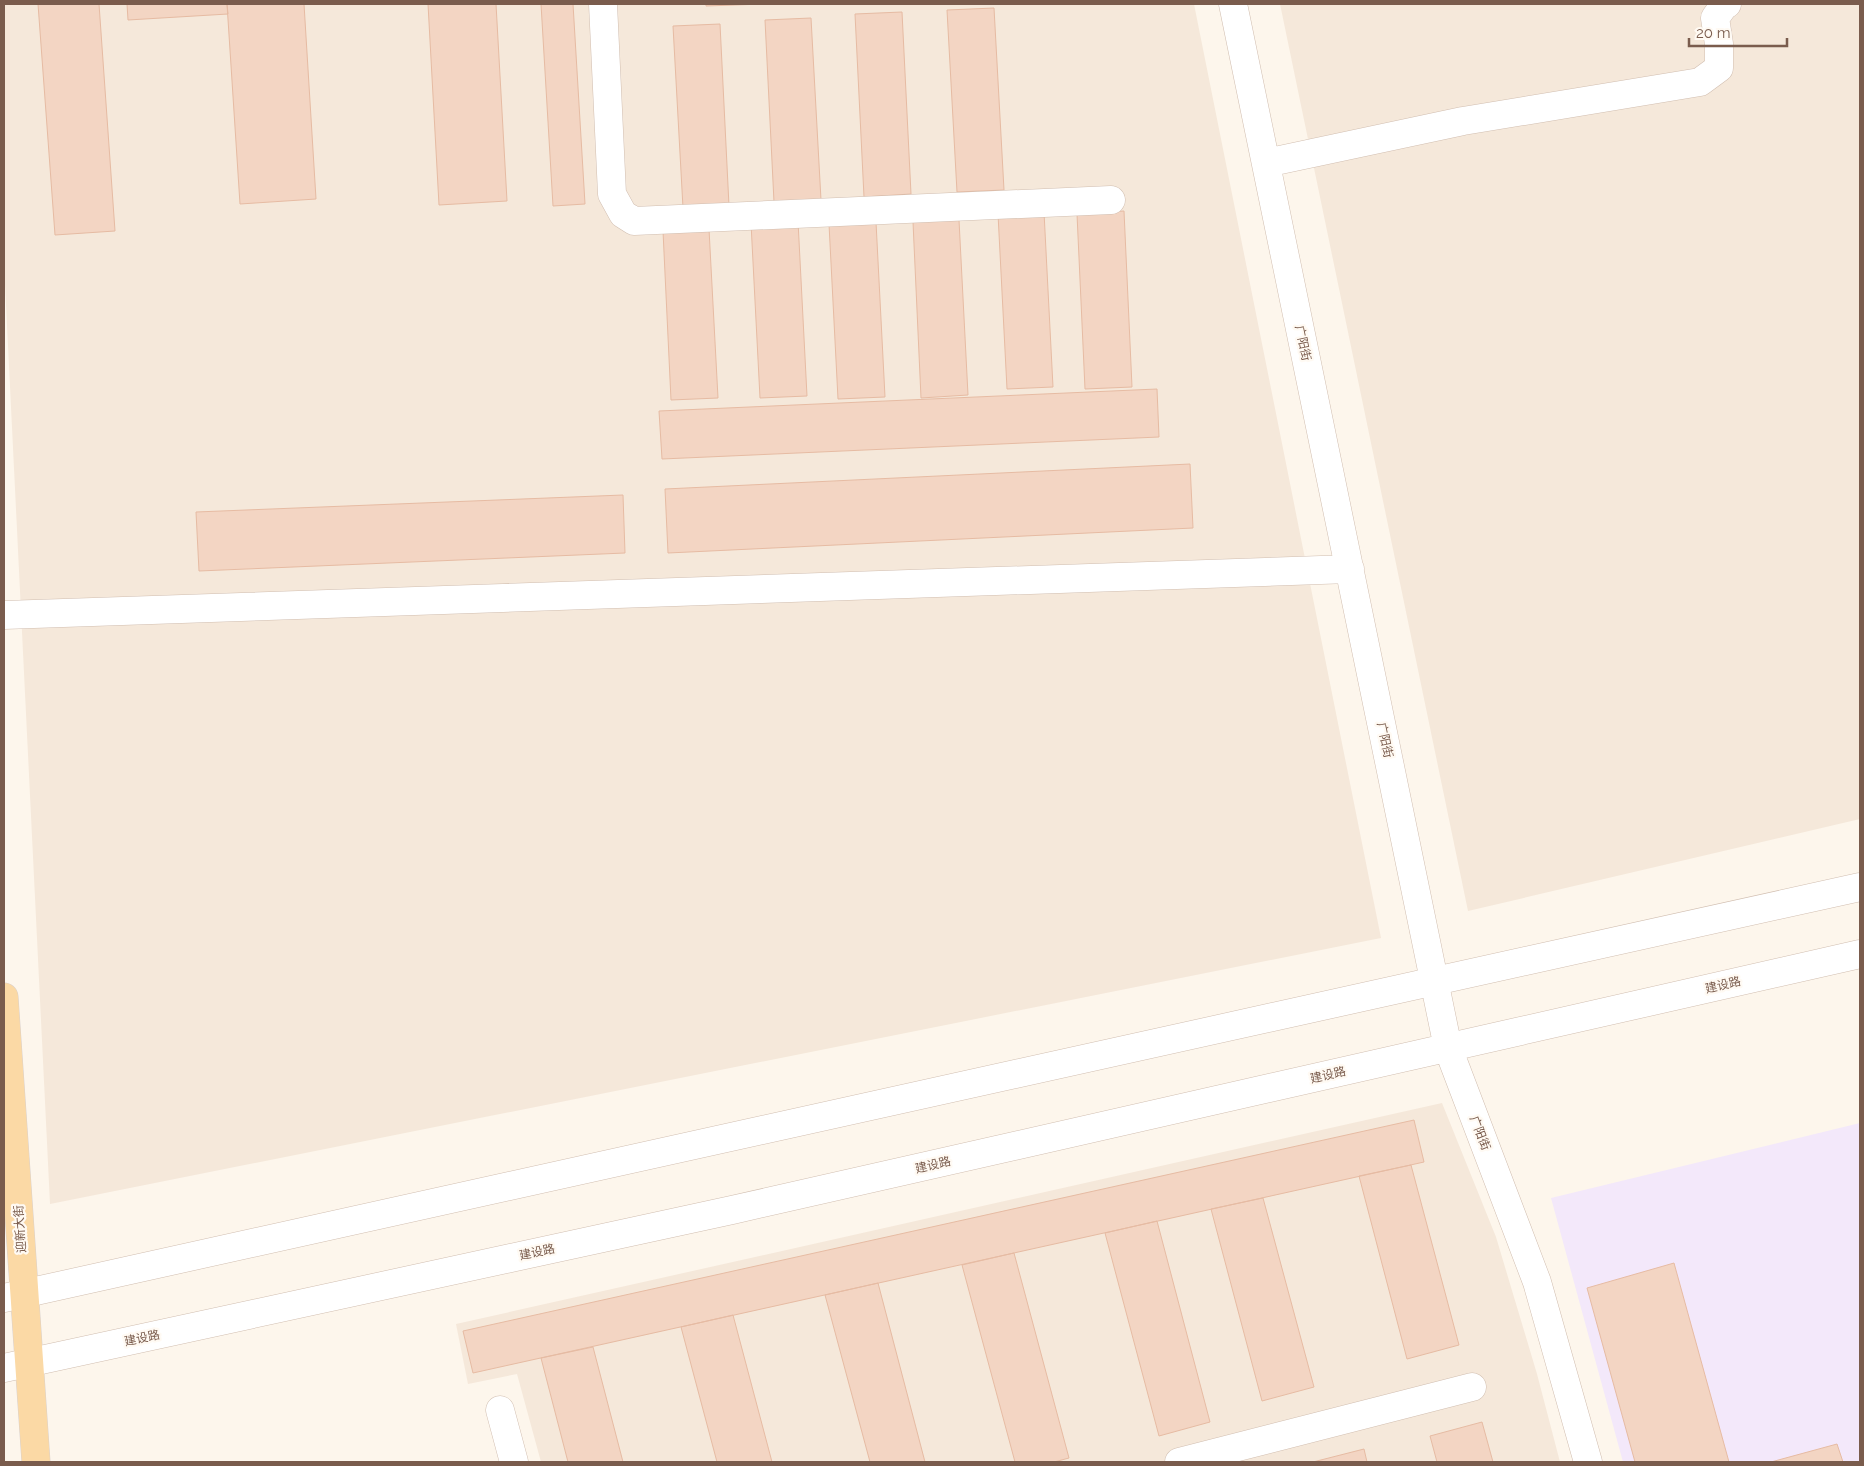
<svg xmlns="http://www.w3.org/2000/svg" width="1864" height="1466" font-family="Raleway,'Noto Sans SC',sans-serif">
	<rect width="100%" height="100%" fill="#fdf6ec"/>
	<!-- residential -->
	<path fill="#f5e8da" d="M4,4H1194L1381,938L50,1204L4,264Z
		M1280,4H1860V819L1468,911Z
		M1442,1103L1496,1237L1537,1374L1560,1462H541L517,1374L468,1384L456,1324Z"/>
	<!-- education -->
	<path fill="#f3e8fa" d="M1860,1123V1462H1623L1551,1198Z"/>
	<!-- building -->
	<path fill="#f3d5c3" stroke="#e6bba3" d="M38,4H99L115,231L55,235Z
		M127,4H227L228,14L128,20Z
		M227,4H304L316,199L240,204Z
		M428,4H496L507,201L439,205Z
		M541,4H573L585,204L553,206Z
		M706,4H763L706,6Z
		M994,8L1004,190L957,192L947,10Z
		M902,12L911,194L864,197L855,14Z
		M811,18L821,200L774,202L765,20Z
		M720,24L729,206L683,208L673,26Z
		M1124,211L1132,387L1085,389L1077,214Z
		M1044,212L1053,387L1007,389L998,214Z
		M959,220L968,395L921,398L913,222Z
		M798,221L807,396L760,398L751,223Z
		M876,222L885,397L838,399L829,224Z
		M709,229L718,398L671,400L663,231Z
		M1157,389L1159,437L662,459L659,411Z
		M1190,464L1193,528L668,553L665,489Z
		M623,495L625,553L199,571L196,512Z
		M1414,1120L1424,1162L473,1373L463,1331Z
		M1411,1165L1459,1345L1407,1359L1359,1176Z
		M1263,1198L1314,1387L1262,1401L1211,1209Z
		M1157,1221L1210,1422L1159,1436L1105,1233Z
		M1014,1253L1069,1458L1054,1462H1015L962,1265Z
		M1674,1263L1729,1462H1635L1587,1288Z
		M878,1283L925,1462H870L825,1295Z
		M733,1315L772,1462H717L681,1327Z
		M593,1347L623,1462H568L541,1358Z
		M1482,1422L1493,1462H1437L1430,1436Z
		M1837,1444L1843,1462H1771Z
		M1364,1449L1367,1462H1313Z"/>
	<g fill="none" stroke-linecap="round" stroke-linejoin="round">
		<!-- minor casing -->
		<g stroke="#d1beb0" stroke-width="29">
			<path id="minor" d="M603,4L612,194L623,214L634,221L1111,200
				M1233,4L1448,1048L1537,1282L1588,1462
				M1266,163L1463,121L1700,82L1719,68V44L1715,18L1725,4H1727
				M4,615L1350,569
				M4,1298L1860,887
				M4,1368L732,1210L1860,954
				M500,1410L514,1462
				M1179,1462L1472,1387"/>
		</g>
		<!-- major casing -->
		<g stroke="#dad1cd" stroke-width="29">
			<path id="major" d="M4,997L36,1462"/>
		</g>
		<!-- minor -->
		<use href="#minor" stroke="#fff" stroke-width="28"/>
		<!-- major -->
		<use href="#major" stroke="#fbd9a5" stroke-width="28"/>
	</g>
	<g text-anchor="middle" stroke-width="4.5" stroke-linejoin="round" paint-order="stroke">
		<!-- street labels -->
		<g font-size="12" fill="#7a5c4d" stroke="#fffaf3">
			<text transform="translate(1303 343) rotate(78)" y="4">广阳街</text>
			<text transform="translate(1385 740) rotate(78)" y="4">广阳街</text>
			<text transform="translate(1723 985) rotate(-13)" y="4">建设路</text>
			<text transform="translate(1328 1075) rotate(-13)" y="4">建设路</text>
			<text transform="translate(1480 1133) rotate(69)" y="4">广阳街</text>
			<text transform="translate(933 1165) rotate(-13)" y="4">建设路</text>
			<text transform="translate(20 1229) rotate(-94)" y="4">迎新大街</text>
			<text transform="translate(537 1252) rotate(-12)" y="4">建设路</text>
			<text transform="translate(142 1338) rotate(-12)" y="4">建设路</text>
		</g>
	</g>
	<!-- border -->
	<rect width="1864" height="1466" fill="none" stroke="#7a5c4d" stroke-width="10"/>
	<!-- scale -->
	<path d="M1689 38v8h98v-8" fill="none" stroke="#7a5c4d" stroke-width="2.5"/>
	<text x="1696" y="38" font-size="15" fill="#7a5c4d" stroke="#fffaf3" stroke-width="4" paint-order="stroke">20 m</text>
</svg>
